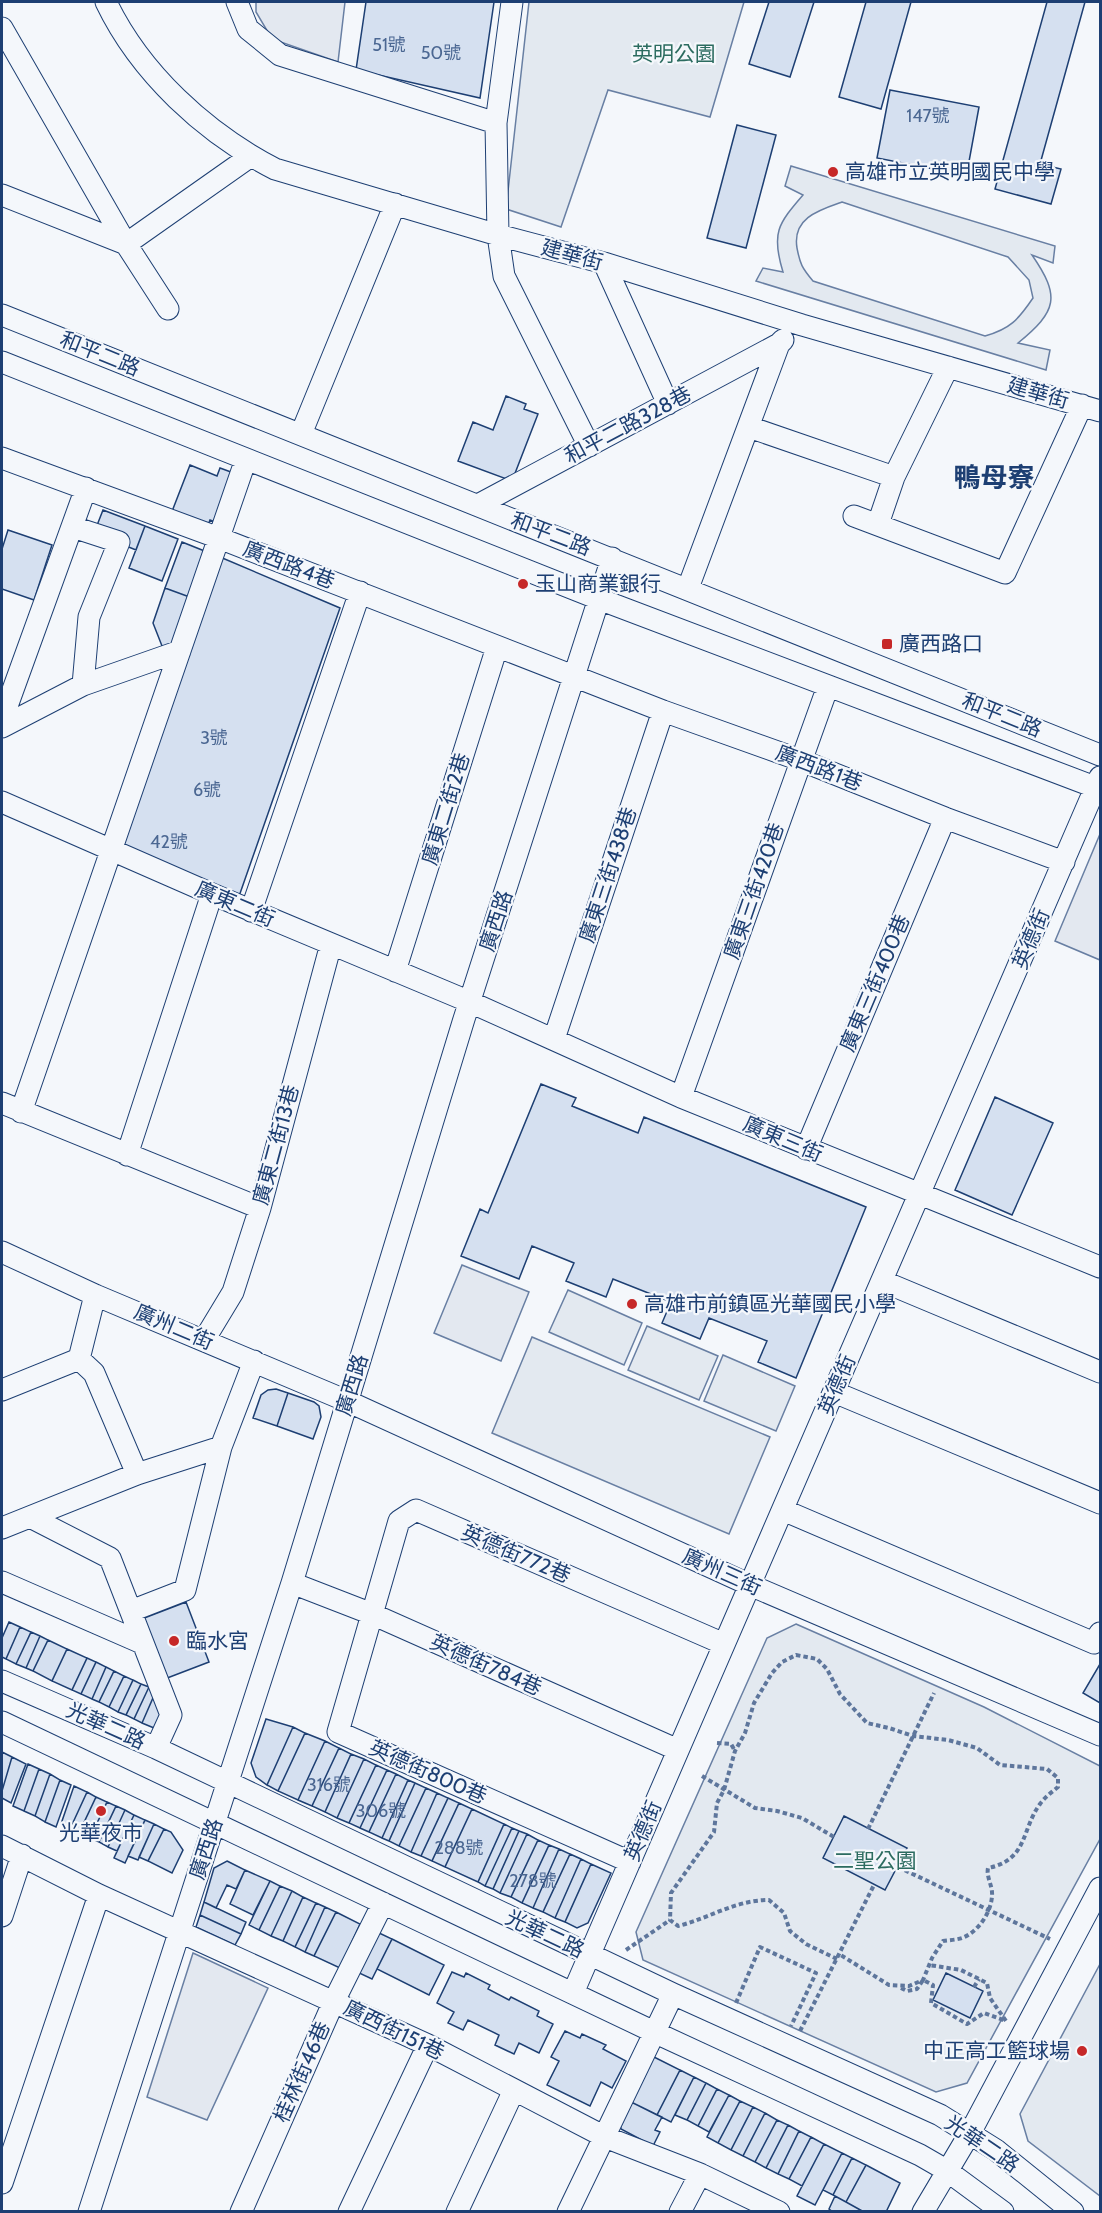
<svg xmlns="http://www.w3.org/2000/svg" width="1102" height="2213" font-family="Cabin,'Noto Sans TC',sans-serif">
	<rect width="100%" height="100%" fill="#f4f7fb"/>
	<!-- green -->
	<path fill="#e3e9f0" stroke="#687fa3" stroke-width="1.5" fill-rule="evenodd" d="M529,2H744L710,117L608,90L561,227L506,209Z
		M791,166L1055,246L1053,263L1032,255C1061,297 1057,311 1018,343L1050,350L1046,370L756,281L763,268L783,272C771,233 778,224 803,195L785,186ZM842,202L1008,257L1029,280L1033,298C1018,320 1010,329 985,336L813,281C802,268 800,264 797,248C792,218 819,210 842,202Z
		M568,1290L642,1323L624,1365L549,1332Z
		M647,1326L718,1356L699,1400L628,1370Z
		M532,1337L770,1437L729,1534L492,1433Z
		M723,1355L795,1386L776,1431L704,1401Z
		M796,1624L984,1707L1100,1766V1839L967,2083L936,2092L643,1960L636,1932L767,1638Z
		M1100,1964V2196L1028,2141L1020,2114Z"/>
	<!-- parking -->
	<path fill="#e3e8f0" stroke="#687fa3" stroke-width="1.5" d="M256,2H345L338,62L272,39L256,12Z
		M1100,834V960L1055,941Z
		M462,1265L529,1292L501,1361L434,1333Z
		M193,1953L268,1988L207,2120L147,2097Z"/>
	<!-- building -->
	<path fill="#d5e0f0" stroke="#1d3f73" stroke-width="1.5" d="M366,2H494L480,98L356,70Z
		M769,2H814L790,77L749,64Z
		M866,2H911L881,109L839,97Z
		M1047,2H1085L1040,164L1061,169L1051,204L995,189Z
		M890,90L979,107L968,167L992,171L990,180L877,158Z
		M737,125L776,135L746,248L707,238Z
		M506,396L526,404L524,409L538,414L512,481L458,461L473,422L493,430Z
		M190,465L217,476L220,468L250,479L231,528L210,520L207,528L171,514Z
		M103,510L145,526L136,550L94,533Z
		M145,526L178,539L162,581L129,568Z
		M8,530L52,545L34,600L2,589V549Z
		M182,542L212,554L195,599L165,588Z
		M220,557L340,608L237,902L115,850Z
		M165,588L195,599L176,651L162,646L153,623Z
		M541,1084L576,1098L572,1106L638,1133L644,1117L866,1207L796,1378L758,1362L767,1341L709,1318L700,1339L662,1323L671,1302L613,1279L606,1297L566,1281L574,1263L532,1246L519,1279L461,1256L480,1209L488,1213Z
		M995,1097L1053,1123L1012,1215L955,1190Z
		M276,1389L288,1393L277,1426L253,1418L261,1395L268,1390Z
		M288,1393L314,1402L319,1406L321,1417L313,1439L277,1426Z
		M186,1602L209,1662L162,1680L139,1620Z
		M9,1622L20,1627L6,1659L2,1657V1638Z
		M20,1627L31,1632L16,1664L6,1659Z
		M31,1632L40,1636L26,1668L16,1664Z
		M40,1636L48,1640L33,1671L26,1668Z
		M48,1640L67,1649L52,1681L33,1671Z
		M67,1649L87,1658L72,1690L52,1681Z
		M87,1658L96,1662L81,1694L72,1690Z
		M96,1662L106,1667L92,1699L81,1694Z
		M1100,1664V1703L1083,1693Z
		M106,1667L114,1671L99,1702L92,1699Z
		M114,1671L124,1676L109,1707L99,1702Z
		M124,1676L133,1680L118,1712L109,1707Z
		M133,1680L141,1684L126,1715L118,1712Z
		M141,1684L149,1687L134,1719L126,1715Z
		M149,1687L156,1691L142,1723L134,1719Z
		M156,1691L165,1706L154,1728L142,1723Z
		M266,1719L293,1727L267,1785L256,1777L251,1763Z
		M293,1727L305,1733L278,1791L267,1785Z
		M305,1733L325,1741L298,1800L278,1791Z
		M325,1741L339,1748L312,1806L298,1800Z
		M339,1748L351,1754L325,1812L312,1806Z
		M2,1752L12,1757L2,1791Z
		M351,1754L364,1759L337,1818L325,1812Z
		M12,1757L26,1764L11,1803L2,1798V1791Z
		M364,1759L376,1765L349,1823L337,1818Z
		M28,1764L39,1769L24,1811L13,1806Z
		M376,1765L387,1770L360,1828L349,1823Z
		M39,1769L50,1774L35,1816L24,1811Z
		M387,1770L396,1774L369,1832L360,1828Z
		M50,1774L60,1780L45,1822L35,1816Z
		M396,1774L408,1780L382,1838L369,1832Z
		M60,1780L71,1785L56,1827L45,1822Z
		M408,1780L415,1783L389,1841L382,1838Z
		M415,1783L426,1788L399,1846L389,1841Z
		M74,1786L87,1792L70,1829L61,1824Z
		M426,1788L437,1793L411,1852L399,1846Z
		M87,1792L96,1797L79,1833L70,1829Z
		M437,1793L448,1798L421,1856L411,1852Z
		M96,1797L107,1802L90,1838L79,1833Z
		M448,1798L459,1803L432,1861L421,1856Z
		M107,1802L116,1806L99,1842L90,1838Z
		M459,1803L472,1809L445,1867L432,1861Z
		M116,1806L125,1810L108,1847L99,1842Z
		M472,1809L504,1824L478,1882L445,1867Z
		M125,1810L134,1815L117,1851L108,1847Z
		M134,1815L145,1820L125,1863L114,1858Z
		M844,1816L907,1848L885,1890L823,1858Z
		M145,1820L154,1824L138,1860L128,1856Z
		M154,1824L164,1829L148,1861L139,1857Z
		M504,1824L512,1828L485,1886L478,1882Z
		M512,1828L519,1831L493,1889L485,1886Z
		M164,1829L171,1832L183,1850L172,1873L148,1861Z
		M519,1831L527,1834L500,1893L493,1889Z
		M527,1834L538,1840L511,1897L500,1893Z
		M538,1840L549,1845L522,1903L511,1897Z
		M549,1845L559,1849L533,1908L522,1903Z
		M559,1849L570,1854L543,1912L533,1908Z
		M570,1854L581,1859L555,1918L543,1912Z
		M581,1859L591,1864L565,1922L555,1918Z
		M227,1861L245,1870L236,1889L227,1885L216,1908L204,1902L214,1868Z
		M591,1864L611,1873L588,1923L577,1928L565,1922Z
		M245,1870L270,1881L253,1915L230,1904Z
		M270,1881L280,1886L259,1930L249,1925Z
		M280,1886L292,1891L271,1936L259,1930Z
		M292,1891L303,1897L283,1941L271,1936Z
		M303,1897L316,1903L295,1947L283,1941Z
		M204,1902L246,1922L241,1934L200,1915Z
		M316,1903L325,1907L305,1952L295,1947Z
		M325,1907L336,1912L314,1956L305,1952Z
		M336,1912L360,1924L340,1968L314,1956Z
		M200,1915L241,1934L235,1945L196,1927Z
		M377,1932L392,1939L372,1979L357,1972Z
		M392,1939L444,1965L429,1995L377,1969Z
		M452,1972L464,1977L466,1973L490,1985L488,1989L509,2000L511,1997L539,2011L537,2016L553,2024L539,2053L519,2043L514,2054L495,2045L499,2035L468,2020L463,2030L448,2023L454,2012L437,2003Z
		M946,1973L983,1991L970,2018L933,2000Z
		M565,2031L580,2038L582,2034L606,2045L603,2049L626,2061L612,2088L601,2082L590,2106L547,2085L559,2061L551,2057Z
		M652,2056L680,2070L657,2115L629,2101Z
		M680,2070L694,2077L671,2122L657,2115Z
		M694,2077L706,2083L687,2120L675,2115Z
		M706,2083L717,2089L698,2126L687,2120Z
		M717,2089L729,2095L709,2132L698,2126Z
		M729,2095L740,2101L718,2143L707,2137Z
		M629,2101L662,2117L655,2130L660,2132L653,2146L621,2129L619,2120Z
		M740,2101L753,2107L731,2150L718,2143Z
		M753,2107L765,2113L743,2156L731,2150Z
		M765,2113L777,2120L755,2162L743,2156Z
		M777,2120L788,2125L766,2168L755,2162Z
		M788,2125L799,2131L778,2174L766,2168Z
		M799,2131L811,2137L789,2179L778,2174Z
		M811,2137L824,2144L802,2186L789,2179Z
		M824,2144L842,2153L815,2205L797,2196Z
		M842,2153L852,2158L833,2195L823,2190Z
		M852,2158L866,2165L846,2202L833,2195Z
		M866,2165L900,2183L886,2212H864L846,2202Z
		M835,2196L846,2202L864,2212H833L829,2209Z"/>
	<g fill="none" stroke-linecap="round" stroke-linejoin="round">
		<!-- minor casing -->
		<g stroke="#1d3f73" stroke-width="23">
			<path id="minor" d="M106,2C140,73 205,133 275,169L498,235L604,263L802,325L1100,411
				M237,2L248,29L280,55L496,123
				M512,2L496,123L498,235L504,276L589,446
				M2,28L126,244L168,309
				M2,195L126,244L251,156
				M604,263L668,404
				M2,315L1100,755
				M2,362L599,599L1100,789
				M749,427L894,477
				M301,434L395,204
				M2,458L219,538L663,711L800,760L945,818L1064,862
				M478,505L779,344
				M854,516L1005,573L1082,405
				M878,524L894,477L948,367
				M73,527L119,542L89,617L83,685
				M688,588L779,344L783,340
				M2,720L86,488
				M2,727L83,685L180,651
				M2,802L212,894L470,1002L681,1097L1100,1267
				M251,911L360,592
				M395,971L497,647
				M554,1039L663,711
				M681,1097L828,686
				M2,1103L260,1208
				M21,1112L246,459
				M806,1149L945,818
				M127,1155L212,894
				M2,1252L95,1295L347,1401L750,1585L1100,1735
				M882,1281L1100,1372
				M204,1340L233,1292L260,1208L331,944
				M79,1359L94,1373L137,1474
				M2,1390L79,1359L95,1295
				M834,1392L1100,1503
				M783,1510L1094,1643L1100,1633
				M30,1517L110,1558L171,1715L156,1748
				M2,1528L137,1474L221,1447
				M2,1582L142,1643
				M292,1583L372,1614L678,1750
				M131,1611L185,1590L221,1447L254,1361
				M2,1681L156,1748L673,1994L940,2115L996,2150L1073,2212
				M2,1722L654,2032L920,2155L946,2170L1003,2212
				M2,1846L99,1895L428,2045L605,2137L700,2174L779,2212
				M630,1862L338,1732L399,1521L416,1510L724,1644
				M2,1916L22,1855
				M573,1993L1100,777
				M2,2183L99,1895
				M89,2212L292,1583L464,1019L612,558
				M241,2212L334,2001L383,1903
				M349,2212L428,2045
				M457,2212L514,2090
				M568,2212L673,1994
				M680,2212L700,2174
				M923,2212L970,2133L1100,1888"/>
		</g>
		<!-- path -->
		<path stroke="#5e769c" stroke-width="4" stroke-dasharray="4.5 3" stroke-linecap="butt" d="M717,1743L731,1744L735,1751
			M702,1776L755,1808L777,1811L802,1818L834,1837
			M868,1829L934,1693
			M898,1867L1050,1939
			M626,1950L670,1920
			M837,1959L806,1944L790,1931L784,1913L769,1900C735,1900 710,1918 678,1926L670,1920L671,1893L714,1832L717,1803L724,1790L735,1751L745,1733L754,1703L772,1673L782,1662L796,1655L817,1659L827,1669L840,1694L867,1723L889,1728L913,1736L948,1740L977,1748L1000,1765L1047,1769L1058,1778V1787C1052,1792 1045,1797 1040,1804C1021,1830 1028,1860 988,1868C986,1877 993,1886 992,1896C991,1913 978,1932 962,1938C956,1940 949,1940 943,1941L932,1958L923,1980L909,1986L889,1985L839,1954
			M974,1987L979,1979
			M901,1988L907,1991L917,1989L923,1980L933,1985L931,2003L967,2024L984,2013L1006,2021L990,1998L987,1983L961,1970L929,1965
			M736,2003L760,1947L816,1973L791,2026
			M800,2031L874,1885"/>
		<!-- minor -->
		<use href="#minor" stroke="#f4f7fb" stroke-width="21"/>
	</g>
	<!-- markers -->
	<g fill="#c62828" stroke="#f4f7fb" stroke-width="2">
		<circle cx="833" cy="172" r="6"/>
		<circle cx="523" cy="584" r="6"/>
		<rect x="881" y="638" width="12" height="12" rx="3"/>
		<circle cx="632" cy="1304" r="6"/>
		<circle cx="174" cy="1641" r="6"/>
		<circle cx="101" cy="1811" r="6"/>
		<circle cx="1082" cy="2051" r="6"/>
	</g>
	<g text-anchor="middle" stroke-width="4.5" stroke-linejoin="round" paint-order="stroke">
		<!-- number labels -->
		<g font-size="18" fill="#4b6792">
			<text x="389" y="51">51號</text>
			<text x="441" y="59">50號</text>
			<text x="928" y="122">147號</text>
			<text x="214" y="744">3號</text>
			<text x="207" y="796">6號</text>
			<text x="169" y="848">42號</text>
			<text x="329" y="1791">316號</text>
			<text x="381" y="1817">306號</text>
			<text x="459" y="1854">288號</text>
			<text x="533" y="1887">278號</text>
		</g>
		<!-- park labels -->
		<g font-size="21" fill="#2c6c60" stroke="#f4f7fb">
			<text x="674" y="61">英明公園</text>
			<text x="875" y="1868">二聖公園</text>
		</g>
		<!-- poi labels -->
		<g font-size="21" fill="#1d3f73" stroke="#f4f7fb" text-anchor="start">
			<text x="845" y="179">高雄市立英明國民中學</text>
			<text x="535" y="591">玉山商業銀行</text>
			<text x="899" y="651">廣西路口</text>
			<text x="644" y="1311">高雄市前鎮區光華國民小學</text>
			<text x="186" y="1648">臨水宮</text>
			<text x="101" y="1840" text-anchor="middle">光華夜市</text>
			<text x="1070" y="2058" text-anchor="end">中正高工籃球場</text>
		</g>
		<!-- street labels -->
		<g font-size="21" fill="#1d3f73" stroke="#f4f7fb">
			<text transform="translate(572 255) rotate(15)" y="7">建華街</text>
			<text transform="translate(100 354) rotate(22)" y="7">和平二路</text>
			<text transform="translate(1038 393) rotate(16)" y="7">建華街</text>
			<text transform="translate(628 425) rotate(-28)" y="7">和平二路328巷</text>
			<text transform="translate(551 534) rotate(21)" y="7">和平二路</text>
			<text transform="translate(289 565) rotate(21)" y="7">廣西路4巷</text>
			<text transform="translate(1002 715) rotate(22)" y="7">和平二路</text>
			<text transform="translate(819 768) rotate(21)" y="7">廣西路1巷</text>
			<text transform="translate(446 809) rotate(-73)" y="7">廣東二街2巷</text>
			<text transform="translate(608 875) rotate(-72)" y="7">廣東三街438巷</text>
			<text transform="translate(754 891) rotate(-71)" y="7">廣東三街420巷</text>
			<text transform="translate(235 904) rotate(23)" y="7">廣東二街</text>
			<text transform="translate(496 921) rotate(-72)" y="7">廣西路</text>
			<text transform="translate(1031 939) rotate(-67)" y="7">英德街</text>
			<text transform="translate(875 983) rotate(-67)" y="7">廣東三街400巷</text>
			<text transform="translate(783 1139) rotate(23)" y="7">廣東三街</text>
			<text transform="translate(276 1145) rotate(-75)" y="7">廣東二街13巷</text>
			<text transform="translate(174 1327) rotate(23)" y="7">廣州二街</text>
			<text transform="translate(352 1385) rotate(-73)" y="7">廣西路</text>
			<text transform="translate(837 1385) rotate(-67)" y="7">英德街</text>
			<text transform="translate(516 1554) rotate(23)" y="7">英德街772巷</text>
			<text transform="translate(722 1572) rotate(24)" y="7">廣州三街</text>
			<text transform="translate(486 1665) rotate(24)" y="7">英德街784巷</text>
			<text transform="translate(106 1726) rotate(24)" y="7">光華二路</text>
			<text transform="translate(428 1772) rotate(24)" y="7">英德街800巷</text>
			<text transform="translate(643 1831) rotate(-67)" y="7">英德街</text>
			<text transform="translate(206 1849) rotate(-72)" y="7">廣西路</text>
			<text transform="translate(545 1934) rotate(25)" y="7">光華二路</text>
			<text transform="translate(394 2030) rotate(26)" y="7">廣西街151巷</text>
			<text transform="translate(302 2072) rotate(-66)" y="7">桂林街46巷</text>
			<text transform="translate(982 2144) rotate(34)" y="7">光華二路</text>
		</g>
		<!-- district labels -->
		<g font-size="27" font-weight="bold" fill="#1d3f73" stroke="#f4f7fb">
			<text x="994" y="487">鴨母寮</text>
		</g>
	</g>
	<!-- border -->
	<rect width="1102" height="2213" fill="none" stroke="#1d3f73" stroke-width="6"/>
</svg>
